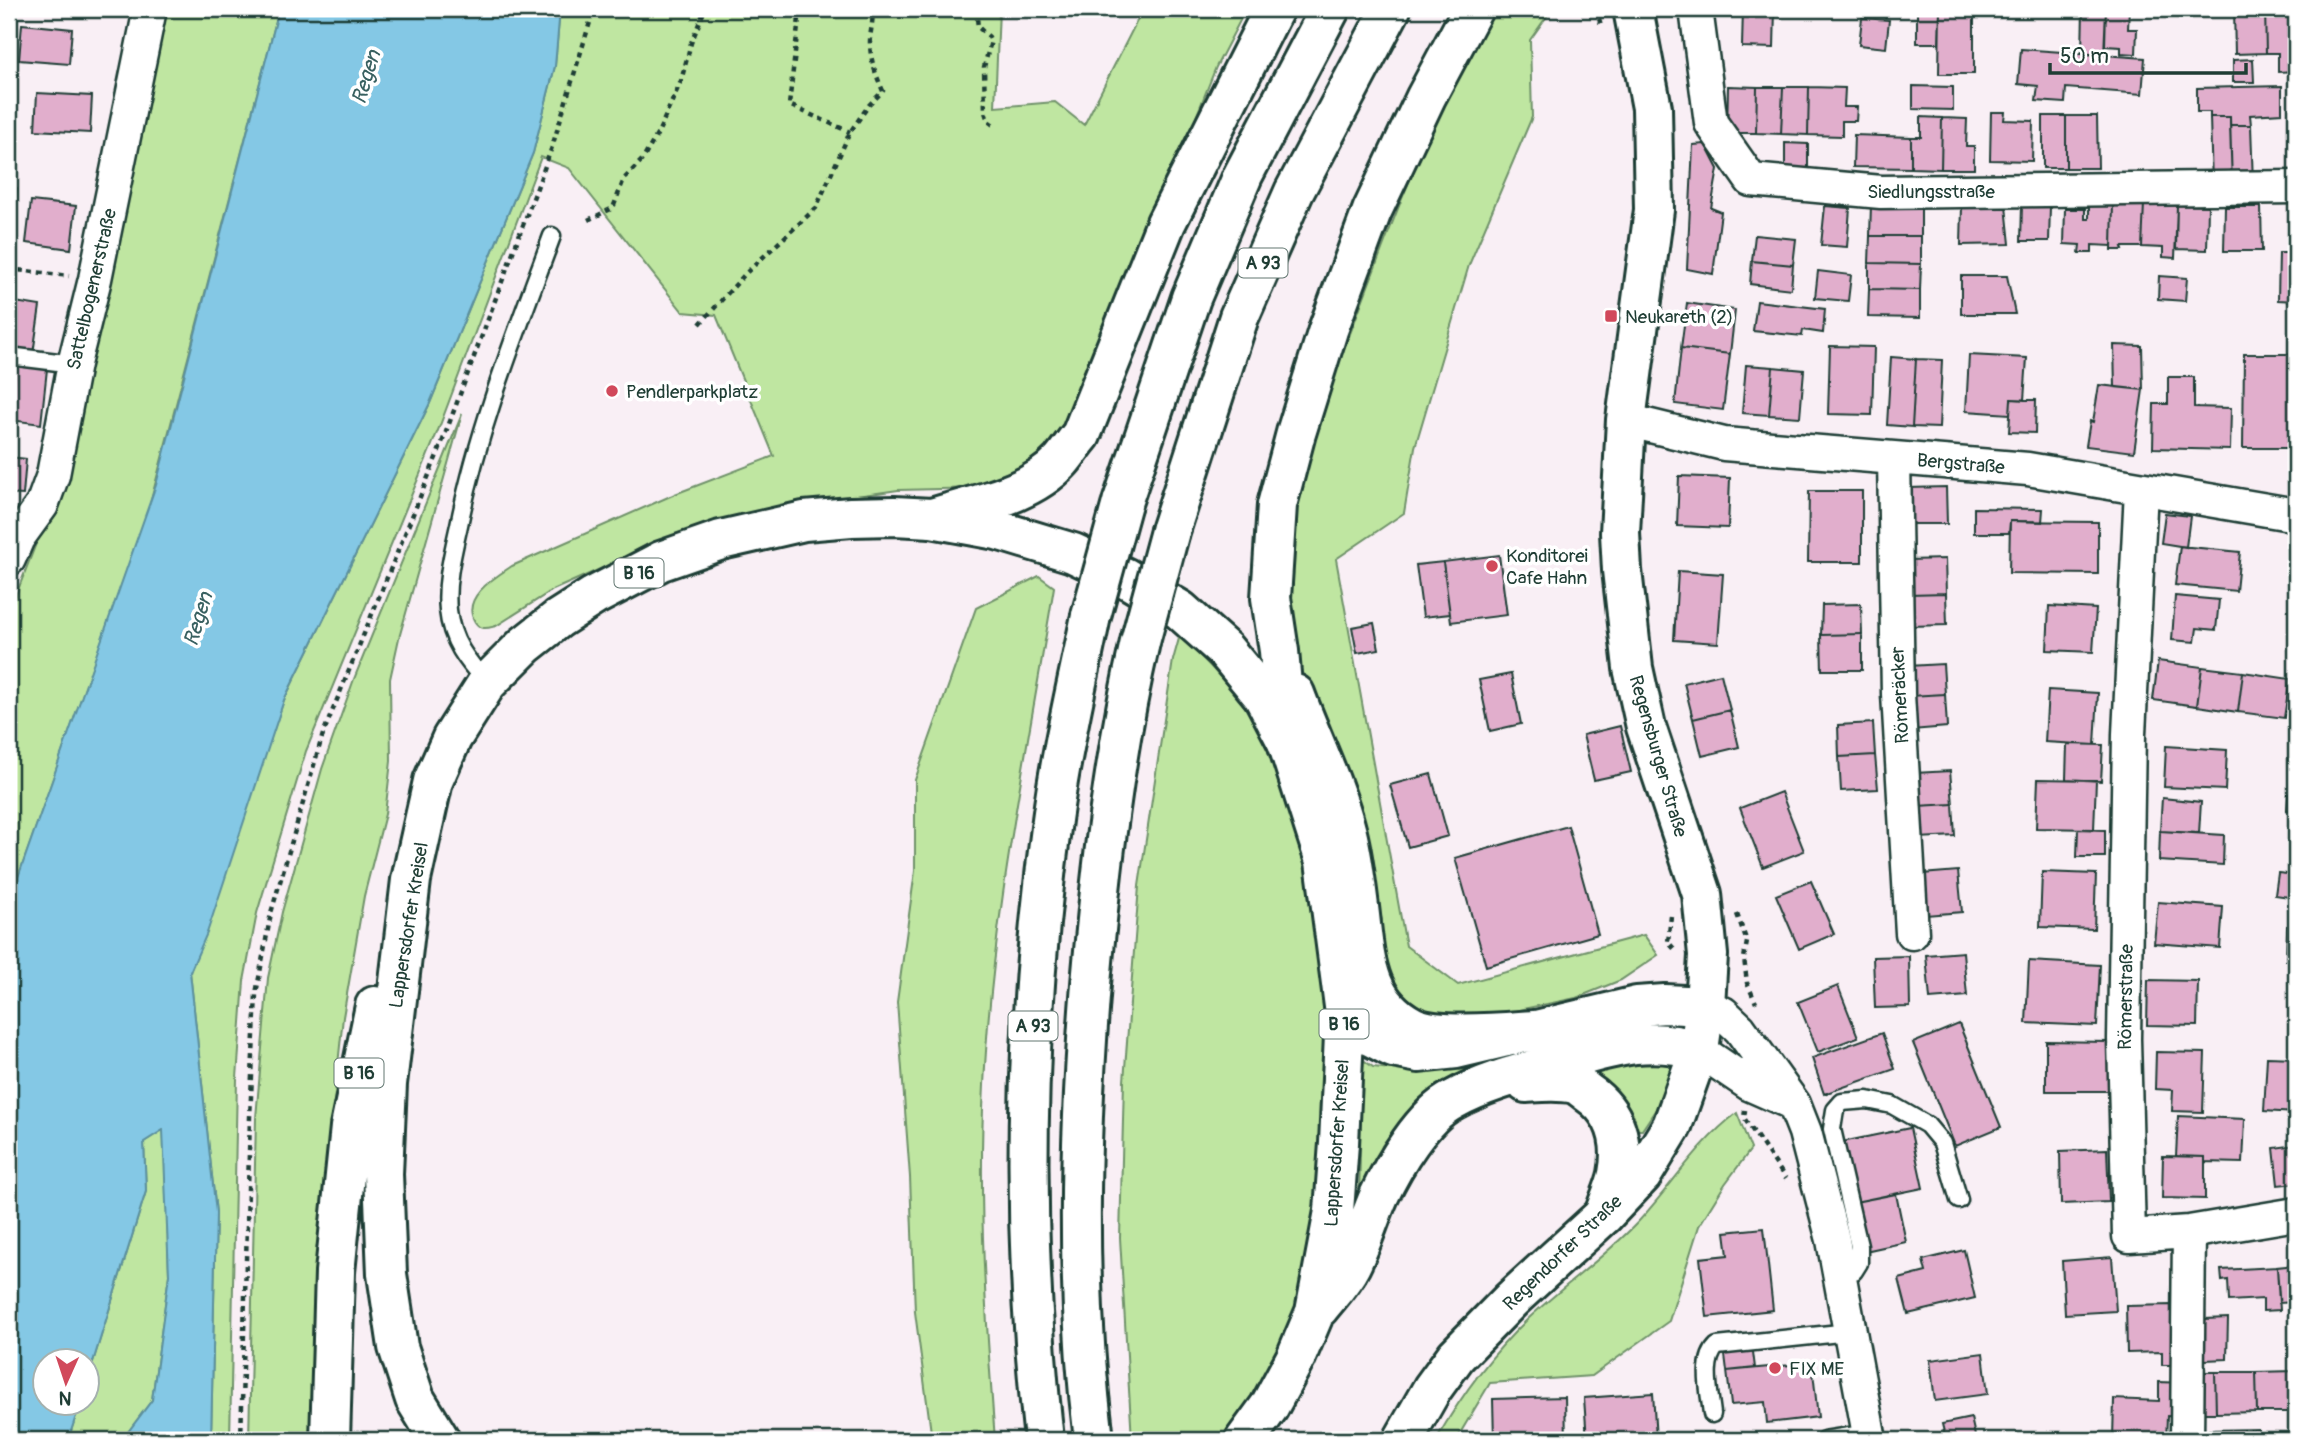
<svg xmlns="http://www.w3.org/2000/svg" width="2305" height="1449" font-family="Pangolin,sans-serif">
	<rect width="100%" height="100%" fill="#f9eff5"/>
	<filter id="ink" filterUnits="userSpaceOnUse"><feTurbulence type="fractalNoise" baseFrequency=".0143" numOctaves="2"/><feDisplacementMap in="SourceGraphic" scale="14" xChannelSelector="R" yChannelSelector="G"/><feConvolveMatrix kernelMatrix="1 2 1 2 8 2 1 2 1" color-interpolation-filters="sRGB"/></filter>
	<g filter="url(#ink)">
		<!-- green -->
		<path fill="#bfe6a1" stroke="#6f926a" stroke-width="2" d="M163,9H279L150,504L9,903V613L37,541L64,488Z
			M560,9H999L995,107L1055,102L1084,125L1143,9H1246L1216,67L1083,402L1035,468L982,488L898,490L815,502L634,554L553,590L496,626C488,628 481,631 475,622C460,598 495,577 512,566L675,494L774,456L716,315L683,312L569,168L541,157L439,428L306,751L257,913L244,981L237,1078L230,1440H211L216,1213L190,972L284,700L430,403L533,153L555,66Z
			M1495,9H1552L1530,40L1532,117L1469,265L1415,447L1404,513L1336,559L1406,946L1458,985L1644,935L1658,955L1621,980L1576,998L1523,1009L1473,1023L1441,1019L1414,1007L1391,979L1377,936L1382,920C1371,881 1362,841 1349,803C1327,740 1296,678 1290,611C1282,510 1321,410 1356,318C1383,247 1409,175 1443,107C1459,74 1478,41 1495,9Z
			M462,414L399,638L390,679L391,761L385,814L364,896L343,1017L318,1256L310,1440H249L256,1118L268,978L282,912L322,769L354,679Z
			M1039,576L1054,587C1027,752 992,917 984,1085C978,1204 986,1322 995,1440H932L915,1312L910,1177L897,1002L915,871V780L976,608Z
			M1180,635C1218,673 1261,717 1280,770C1288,793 1293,817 1300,841C1305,861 1313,882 1316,903C1324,959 1324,1015 1324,1072C1323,1201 1313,1341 1221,1440H1132L1120,1238L1124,1081L1139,886L1173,660Z
			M1620,1022L1430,1096L1397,1125L1382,1146L1367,1189L1359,1201L1362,1059L1373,1067L1419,1072L1461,1066Z
			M1654,1061L1668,1064L1673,1073L1658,1106L1642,1130H1636C1624,1099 1615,1093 1588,1074L1597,1068Z
			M1737,1113L1751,1149L1725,1184L1699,1226L1669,1321L1592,1376L1490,1383L1456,1440H1436C1461,1396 1492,1353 1529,1318C1564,1285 1604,1258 1637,1223C1671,1187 1697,1143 1737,1113Z
			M164,1129L169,1275L152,1400L122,1440H68L80,1404H88V1378L146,1191L144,1142Z"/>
		<!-- water -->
		<path fill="#84c8e5" stroke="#5c909e" stroke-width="2" d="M279,9H560L555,66L533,153L430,403L284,700L207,933L190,972L216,1213L211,1440H122L152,1400L169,1275L163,1130L144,1142L146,1191L88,1378V1362H46V1404H80L68,1440H9V903L156,485Z"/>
		<!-- building -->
		<path fill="#e1aecc" stroke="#1f3d34" stroke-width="2" d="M1743,9H1775L1774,48L1742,47Z
			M1917,9H1940L1939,43H1917Z
			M1940,9H1974V74H1939Z
			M2083,9H2106L2104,55L2082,54Z
			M2106,9H2129L2128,29H2137L2136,54L2121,53V47L2105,46Z
			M2234,9H2265L2266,53L2235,54Z
			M2265,9H2296V71L2278,72V53H2266Z
			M1862,18L1889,20L1886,48L1859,45Z
			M22,24L72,29L69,64L19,60Z
			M2021,49L2145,58L2142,94L2066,88L2065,103L2036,101L2038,86L2018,84Z
			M2253,59L2254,82H2233V60Z
			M1728,86L1757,87L1756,133H1727Z
			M1913,86L1953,87V110L1913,109Z
			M2282,86V113L2250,115L2251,125H2230V117H2210V112H2197V88Z
			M1757,87H1783L1781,134L1756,133Z
			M1783,87H1809L1808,135L1781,134Z
			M1809,87L1845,88L1844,107H1857L1856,121H1842V136L1808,135Z
			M37,93L92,96L90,133L35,130Z
			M1991,112H2005L2004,120L2033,121L2032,161L1990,160Z
			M2043,116H2066V168H2043Z
			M2066,116H2097L2098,168H2066Z
			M1921,117L1942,118L1941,169L1911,168V137H1921Z
			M2210,117H2230L2232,185H2212Z
			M1942,118L1967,119L1966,146H1974V169H1941Z
			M2230,125H2251L2253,184L2232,185Z
			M1854,135L1911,137V168L1853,167Z
			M1785,143L1808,144V173H1785Z
			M1705,144L1718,169L1711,208L1721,212L1713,274L1687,269L1693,145Z
			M9,187L17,188L13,237H9Z
			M31,201L76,206L71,249L26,243Z
			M2089,203H2113L2112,246L2092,245V253H2079L2080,245L2064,244L2065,209H2085V219H2089Z
			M2113,203L2144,204L2142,247H2122L2123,250H2112Z
			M2144,204L2177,205L2175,258L2163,257V248L2142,247Z
			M1871,205L1921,206V236H1870Z
			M2177,205L2208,206L2207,250L2176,249Z
			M1825,206L1850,208L1847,247L1821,245Z
			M1962,206H2006L2010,244L1961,245Z
			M2022,206H2050L2049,241H2021Z
			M2225,207H2261L2262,251H2224Z
			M1755,235L1796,239L1793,265L1752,261Z
			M1870,236H1921V264L1869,263Z
			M2279,253H2296V301L2278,300Z
			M1752,261L1793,265L1791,289L1750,284Z
			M1869,263L1921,264L1920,290L1869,289Z
			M1818,271L1851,275L1848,301L1815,298Z
			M1961,276H2007L2015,314H1961Z
			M2159,276L2187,278L2185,301L2158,299Z
			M1869,289L1920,290V318L1868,317Z
			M9,301L40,306L33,354L9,350Z
			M1757,301L1825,309L1823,333L1803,330L1802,336L1753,331Z
			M1687,303L1735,310L1730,354L1681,348Z
			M2114,345L2142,346L2143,390L2115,387Z
			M1830,346L1874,347L1872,415L1828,414Z
			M1681,348L1730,354L1723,410L1675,404Z
			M2244,354H2296V448H2243Z
			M1969,355L2027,358L2024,400L2011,399L2010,414L1966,411Z
			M1891,357L1916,359L1912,427L1887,425Z
			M1916,359L1942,360L1939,428L1912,427Z
			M9,365L16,366L10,420H9Z
			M1746,365L1773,367L1769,415L1742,413Z
			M16,366L47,369L41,424L10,420Z
			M1773,367L1804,370L1800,417L1769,415Z
			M2168,377H2194V407L2231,408L2230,450L2153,448L2154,404H2168Z
			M2099,385L2143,390L2134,452L2086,446L2090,421L2093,422Z
			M2011,399L2036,400L2035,433L2009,432Z
			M2288,448H2296V501L2290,499Z
			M9,457L26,459L23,495L9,494Z
			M1679,476L1730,478L1728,528L1677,526Z
			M1946,487L1947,524H1908V488Z
			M1809,491H1862V562H1808Z
			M1974,508L2043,509L2042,522L2010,521L2009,533H1974Z
			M2165,513L2190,516L2186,547L2161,543Z
			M2010,521L2098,522V574L2009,573Z
			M2180,546L2240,552L2236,591L2175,585Z
			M1499,555L1507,615L1451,622L1443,562Z
			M1945,559L1946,593L1909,594L1908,560Z
			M1443,562L1450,614L1423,617L1416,565Z
			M1678,571L1723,574L1718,643L1674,640Z
			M1946,593L1947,625L1910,626L1909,594Z
			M2175,596L2219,600L2216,630L2197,628L2195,642L2172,640Z
			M1861,604L1862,634L1821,635L1822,605Z
			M2049,606L2096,609L2093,652L2047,650Z
			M1374,623L1379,649L1357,653L1352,627Z
			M1862,634V670H1822L1821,635Z
			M2158,661L2202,667L2197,706L2153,700Z
			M1943,664L1945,694L1910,696L1908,666Z
			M2202,667L2243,672L2238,712L2197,706Z
			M2243,672L2290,679L2284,718L2238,712Z
			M1511,674L1521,724L1490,731L1479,680Z
			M1721,674L1730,710L1693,719L1684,683Z
			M2048,690L2098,693L2095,745L2045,742Z
			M1945,694L1947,727L1912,730L1910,696Z
			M1730,710L1739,747L1702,756L1693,719Z
			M1873,723L1875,755L1839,757L1838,725Z
			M1620,726L1631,772L1594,780L1583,735Z
			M2067,744L2103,745L2101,781L2066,779Z
			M2166,746L2227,750L2225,790L2164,787Z
			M1875,755L1878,789L1841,791L1839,757Z
			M1950,771L1953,804L1917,806L1915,773Z
			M1431,774L1448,836L1408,847L1390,785Z
			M2038,779L2096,780L2094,829L2036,828Z
			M1781,792L1804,851L1763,867L1740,808Z
			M2288,794L2296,795V811L2287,810Z
			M2162,798L2201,802L2199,833L2160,831Z
			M1953,804L1955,836L1919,838L1917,806Z
			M1568,826L1598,934L1486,966L1455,858Z
			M2078,829L2105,830V857H2077Z
			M2160,831L2224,835L2223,865L2159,861Z
			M2293,837H2296V874H2289Z
			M1958,871L1962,912L1926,915L1922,874Z
			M2042,872L2096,874L2094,929L2040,927Z
			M2278,873L2296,875V898L2275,895Z
			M1811,881L1834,934L1799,949L1776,895Z
			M2158,902L2223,907L2220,948L2154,943Z
			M2287,926H2296V960H2286Z
			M1963,952L1967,996L1930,999L1926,955Z
			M1909,956L1910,1007L1875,1008L1873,957Z
			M2029,961L2100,965L2097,1026L2026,1023Z
			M2148,980L2198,981L2197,1026L2147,1025Z
			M1838,986L1858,1037L1818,1052L1798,1002Z
			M1959,1024L2001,1127L1955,1146L1913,1043Z
			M1882,1033L1895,1069L1824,1094L1812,1058Z
			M2046,1041L2108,1042V1091H2046Z
			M2156,1052L2205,1053L2203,1112L2172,1111L2173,1090L2155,1089Z
			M2267,1057L2296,1058V1113L2264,1111Z
			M2178,1116L2245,1119L2243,1163L2205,1162V1157L2176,1156Z
			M1910,1128L1923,1188L1855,1202L1842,1142Z
			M2296,1145V1183L2278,1185L2274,1148Z
			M2107,1149L2109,1202L2061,1204L2060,1151Z
			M2163,1156L2205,1157V1199L2162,1198Z
			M1896,1194L1906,1242L1865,1251L1855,1202Z
			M1764,1228L1773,1310L1707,1317L1700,1258L1728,1255L1725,1232Z
			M1964,1250L1975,1298L1908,1314L1899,1279L1926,1272L1923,1260Z
			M2112,1257L2116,1311L2065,1314L2062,1261Z
			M2296,1265V1302L2279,1303L2277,1267Z
			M2277,1267L2280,1310L2263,1311V1299L2229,1301L2228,1280L2222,1281L2221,1270Z
			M2172,1305V1331L2183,1365H2162V1352L2127,1353L2126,1306Z
			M2228,1318L2227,1359L2205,1360V1319Z
			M1752,1344L1755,1368L1727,1371L1724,1347Z
			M1983,1353L1988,1394L1935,1401L1930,1360Z
			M1812,1363L1818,1417L1767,1423L1765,1402L1731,1405L1727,1371Z
			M2296,1371V1412H2257L2256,1372Z
			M2202,1372H2215L2216,1413H2203Z
			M2215,1372H2256L2257,1412L2216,1413Z
			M2159,1382L2183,1383L2182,1417L2167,1416L2166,1440H2113L2114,1399L2159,1401Z
			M1653,1393L1656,1439L1587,1440L1584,1398Z
			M1565,1397L1566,1440H1494L1493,1399Z
			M1971,1418L1976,1440H1946L1942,1424Z
			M2258,1429V1440H2209V1430Z"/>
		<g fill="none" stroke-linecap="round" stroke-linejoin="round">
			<!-- service casing -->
			<g stroke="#1f3d34" stroke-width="21">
				<path id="service" d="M9,356L74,364
					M487,683C467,661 451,641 448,610C445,583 453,552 459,525C479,425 517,331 552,236
					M1838,1274L1854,1271L1859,1263V1246L1832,1129L1835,1110L1842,1102L1867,1100L1892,1105L1927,1125L1942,1143L1959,1200
					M1712,1414C1710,1394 1701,1361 1717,1346L1849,1332
					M1824,1440L1869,1433"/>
			</g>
			<!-- minor casing -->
			<g stroke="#1f3d34" stroke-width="37">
				<path id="minor" d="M1696,9L1711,123L1751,180L1881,192L2296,187
					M1626,420L1724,444L2028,469L2296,515
					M1894,458L1898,694L1912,933
					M2141,489L2129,734L2124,1039L2129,1236L2189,1232L2187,1440
					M9,559L18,538L42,505L53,475L74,364L95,279L150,9
					M1705,1006L1723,1013L1740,1029L1794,1104L1805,1132L1833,1240L1870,1440
					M1699,1050L1749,1084L1792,1103
					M2189,1232L2296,1214"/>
			</g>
			<!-- tertiary casing -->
			<g stroke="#1f3d34" stroke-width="44">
				<path id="tertiary" d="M1403,1440L1432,1389L1456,1356L1512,1299L1604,1215L1642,1175L1672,1126L1699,1050L1705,1006L1708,955L1702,894L1646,727L1633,668L1622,570L1620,533L1626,420L1654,210L1652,108L1633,9"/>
			</g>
			<!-- trunk casing -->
			<g stroke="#1f3d34" stroke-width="44">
				<path id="trunk" d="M1345,1014L1368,1035L1393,1048L1419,1053L1456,1049L1637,1006L1665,1004L1705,1006
					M1526,1083C1542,1082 1559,1080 1575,1084C1580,1086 1584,1090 1588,1093C1616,1112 1624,1142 1618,1174C1615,1188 1608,1202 1604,1215
					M1319,1308C1330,1294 1343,1281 1351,1265C1362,1243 1369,1219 1379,1196C1393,1166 1423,1115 1453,1100C1487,1081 1527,1072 1564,1061C1613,1047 1648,1035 1699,1050
					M330,1440L335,1272L350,1127L375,1006
					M440,1440L415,1399L398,1347L387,1274L383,1174L387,1084L411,880L433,781L452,738L487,683L525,645L558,619L594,596L661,561L721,540L804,521L851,517L894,516L932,518L997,530L1073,553L1126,578L1180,610L1225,650L1263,696L1287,742L1325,861L1345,1014L1339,1143L1334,1211L1315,1312L1296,1357L1269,1407L1245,1440"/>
			</g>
			<!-- motorway casing -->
			<g stroke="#1f3d34" stroke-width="44">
				<path id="motorway" d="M1122,503L1191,298L1243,175L1330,9
					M932,518C975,504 1029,496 1061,461C1068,453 1074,443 1081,435L1166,223L1274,9
					M1170,531L1239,317L1294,192L1391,9
					M1295,694C1312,740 1335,785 1347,833C1353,857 1356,883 1359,907C1365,954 1364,1001 1412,1026C1437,1039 1505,1032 1534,1030
					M1287,742L1279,651L1271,598L1277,505L1296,433L1328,330L1372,211L1426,97L1473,9
					M1044,1440C1021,1235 1024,1025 1052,820C1061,752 1077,684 1091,616
					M1094,1440C1075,1289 1079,1136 1091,984C1101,869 1114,755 1140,642"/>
			</g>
			<!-- path -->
			<path stroke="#1f3d34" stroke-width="4.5" stroke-dasharray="5 5" stroke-linecap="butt" d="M800,9L789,105L850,132
				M976,9L978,27L989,37L991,41L984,67L985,112L988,121L995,126
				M1596,9L1601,25L1604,24
				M588,220L613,208L624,179L643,159L658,133L681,81L691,43L705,9
				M9,269L69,276
				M700,324L746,273L816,208L850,132L869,105L883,91C876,75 870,60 870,42C870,31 874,20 872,9
				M1737,914L1747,942L1744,958L1747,983L1756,1003
				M1671,916L1668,942L1677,952
				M1745,1110L1744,1118L1786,1179
				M241,1440L250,1117L256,994L271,913L323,734L440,448L535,193L552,147L594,9"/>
			<!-- service -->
			<use href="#service" stroke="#fff" stroke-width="16"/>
			<!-- minor -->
			<use href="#minor" stroke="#fff" stroke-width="32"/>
			<!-- tertiary -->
			<use href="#tertiary" stroke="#fff" stroke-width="38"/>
			<!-- trunk -->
			<use href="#trunk" stroke="#fff" stroke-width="38"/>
			<!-- motorway -->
			<use href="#motorway" stroke="#fff" stroke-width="38"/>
			<!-- motorway-bridge casing -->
			<g stroke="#1f3d34" stroke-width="44" stroke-linecap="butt">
				<path id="motorway-bridge" d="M1091,616L1122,503
					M1140,642L1170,531"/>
			</g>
			<!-- motorway-bridge -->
			<use href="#motorway-bridge" stroke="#fff" stroke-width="38"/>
		</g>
	</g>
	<!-- markers -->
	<g fill="#d1495b" stroke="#fff" stroke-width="2.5">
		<rect x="1604" y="309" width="14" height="14" rx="3.5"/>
		<circle cx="612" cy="391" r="7"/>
		<circle cx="1492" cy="566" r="7"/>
		<circle cx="1775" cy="1368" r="7"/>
	</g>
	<g text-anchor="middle" stroke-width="7" stroke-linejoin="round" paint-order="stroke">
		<!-- shield labels -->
		<g fill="#fff" stroke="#627771" stroke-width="2">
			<rect x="1238.5" y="248.5" width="49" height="29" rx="5"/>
			<rect x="614.5" y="558.5" width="49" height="29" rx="5"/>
			<rect x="1319.5" y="1009.5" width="49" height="29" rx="5"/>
			<rect x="1008.5" y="1011.5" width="49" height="29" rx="5"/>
			<rect x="334.5" y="1058.5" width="49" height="29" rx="5"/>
		</g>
		<g font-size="18" font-weight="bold" fill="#1f3d34">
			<text x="1263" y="269">A 93</text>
			<text x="639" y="579">B 16</text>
			<text x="1344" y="1030">B 16</text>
			<text x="1033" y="1032">A 93</text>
			<text x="359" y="1079">B 16</text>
		</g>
		<!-- street labels -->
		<g font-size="19" fill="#1f3d34" stroke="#fff">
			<text x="1931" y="198">Siedlungsstraße</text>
			<text transform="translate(91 289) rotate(-77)" y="7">Sattelbogenerstraße</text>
			<text transform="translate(1961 463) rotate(5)" y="7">Bergstraße</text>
			<text transform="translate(1899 695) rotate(-93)" y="7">Römeräcker</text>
			<text transform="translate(1659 756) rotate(74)" y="7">Regensburger Straße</text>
			<text transform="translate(408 925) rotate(-81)" y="7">Lappersdorfer Kreisel</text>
			<text transform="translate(2125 997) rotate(-89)" y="7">Römerstraße</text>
			<text transform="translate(1336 1143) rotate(-86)" y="7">Lappersdorfer Kreisel</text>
			<text transform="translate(1562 1252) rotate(-44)" y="7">Regendorfer Straße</text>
		</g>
		<!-- poi labels -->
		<g font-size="19" fill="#1f3d34" stroke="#fff" text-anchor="start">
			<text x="1625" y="323">Neukareth (2)</text>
			<text x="626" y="398">Pendlerparkplatz</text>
			<text x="1506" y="562">Konditorei<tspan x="1506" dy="22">Cafe Hahn</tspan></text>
			<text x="1789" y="1375">FIX ME</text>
		</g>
		<!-- water labels -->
		<g font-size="21" font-style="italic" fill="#386060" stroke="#fff">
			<text transform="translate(366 77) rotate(-73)" y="7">Regen</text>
			<text transform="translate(198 619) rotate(-73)" y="7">Regen</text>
		</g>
	</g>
	<!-- margin -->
	<rect width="2305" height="1449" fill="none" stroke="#fff" stroke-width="35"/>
	<rect x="18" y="18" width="2270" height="1414" fill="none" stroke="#1f3d34" stroke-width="2.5" filter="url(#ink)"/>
	<!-- north arrow -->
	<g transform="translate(66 1382) rotate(183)"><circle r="33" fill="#ffffff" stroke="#a5b1ae" stroke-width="2"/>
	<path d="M0-5L12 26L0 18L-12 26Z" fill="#d1495b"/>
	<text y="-10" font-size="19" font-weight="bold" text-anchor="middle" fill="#1f3d34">N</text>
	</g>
	<!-- scale -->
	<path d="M2050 63v10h196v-10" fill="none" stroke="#1f3d34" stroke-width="3.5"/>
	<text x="2060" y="63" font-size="21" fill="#1f3d34" stroke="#ffffff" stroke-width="5" paint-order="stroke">50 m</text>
</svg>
